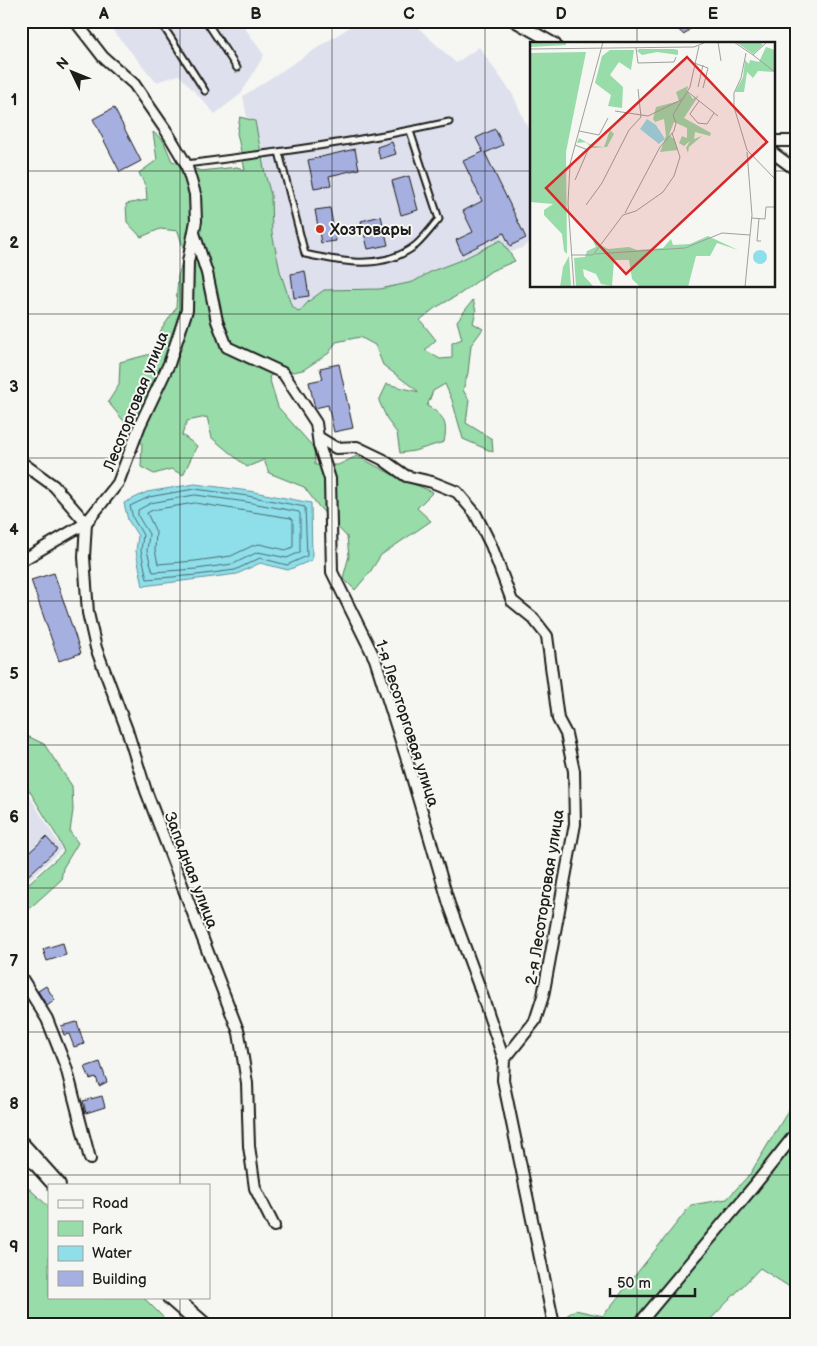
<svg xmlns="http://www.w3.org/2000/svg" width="817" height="1346" font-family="'Balsamiq Sans',sans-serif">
	<rect width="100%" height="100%" fill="#f6f6f2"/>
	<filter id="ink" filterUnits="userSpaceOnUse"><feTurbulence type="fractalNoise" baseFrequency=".02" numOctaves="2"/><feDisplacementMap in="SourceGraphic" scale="10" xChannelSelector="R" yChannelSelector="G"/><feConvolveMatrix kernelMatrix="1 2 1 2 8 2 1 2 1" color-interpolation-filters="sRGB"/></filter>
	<g filter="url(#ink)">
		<!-- built -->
		<path fill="#dee1ed" d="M105,21H240L264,55L241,94L215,114L179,75L156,82Z
			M359,21H411L456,63L479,47L513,95L531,135V241L522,248L433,280L289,315L254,156L243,96Z
			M21,782L62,849L21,887Z"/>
		<!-- green -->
		<path fill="#97dca9" stroke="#5a7c62" d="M240,117L255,121L265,174L271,195L272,233L280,271L291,305L299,312L309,301L324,290L380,289L413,282L432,271L461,260L501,240L515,261L491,271L460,294L435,308L420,320L436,340L425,350L440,359L452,358V343L462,339L457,321L473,300L476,311L473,323L483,329L471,345L468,373L463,390L469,400L466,423L492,439L493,452L463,439L452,400L445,384L433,391L427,406C444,415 448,423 444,442L414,451L400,453L397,433L388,421L379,401L387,384L419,392L383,365L375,345L360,337L336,342L329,353L303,370L293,372L282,368L269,377L278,407L314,448L315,465H338L357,456L399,478L433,492L417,508L431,521L381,555L370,572L355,590L343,578L349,556L347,537L319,507L304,487L269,473L264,460L247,467L212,438L207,417L187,421L182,435L197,446L183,475L171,469L154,474L141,467L142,443L108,402L119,385L120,362L151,354L158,346L161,330L176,308L178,276L185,254L178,231L160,229L141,237L127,222L126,204L147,200L146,187L139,173L157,160L153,132L163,140L172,161L201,171L237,167L245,170L237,133Z
			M21,733L44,744L72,786L73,810L70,832L78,843L63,868L61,880L21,916V890L64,852L58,838L21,777Z
			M796,1098V1291L760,1268L705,1325H553L575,1310L603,1316L691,1205L727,1199L750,1174Z
			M21,1181L49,1207V1297H143L171,1325H21Z"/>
		<!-- water -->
		<path fill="#8fdfea" stroke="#619198" d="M195,484L249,491L311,503L312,560L288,570L260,563L237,574L143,586L136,551L138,536L128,520L124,503L147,492Z"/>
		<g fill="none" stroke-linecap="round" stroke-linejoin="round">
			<!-- shore -->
			<path stroke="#4a6a6e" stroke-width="1" d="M195,489L248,496L305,507L307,556L287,565L260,558L235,570L197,575L147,579L141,551L143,535L133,518L130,506L149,497Z
				M195,495L247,502L299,512L300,514V552L287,558L258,552L233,564L196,569L153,572L147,551L149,534L138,516V510L151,503Z
				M195,503L291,518L293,520V547L286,550L259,544L252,546L231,556L195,561L158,564L155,550L156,532L147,513L153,510Z"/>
		</g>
		<!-- building -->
		<path fill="#a6b0e0" stroke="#1c1c1c" d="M669,21H697L684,35Z
			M114,108L141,161L120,172L93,119Z
			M495,129L503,145L485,153L526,238L510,246L504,233L462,254L456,240L473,232L463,211L482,201L463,161L483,152L476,138Z
			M392,142L396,154L380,159L377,147Z
			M355,149L359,169L329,176L331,185L314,188L308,160Z
			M409,176L418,210L401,215L392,181Z
			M330,208L336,241L321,243L315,210Z
			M381,216L388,245L368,249L361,221Z
			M305,271L309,296L294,298L291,274Z
			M339,364L353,428L334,432L328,405L315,408L309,382L323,379L320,368Z
			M54,573L81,653L59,661L31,580Z
			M46,837L57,849L21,882V860Z
			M63,943L66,955L47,961L43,949Z
			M46,986L55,1000L47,1006L38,991Z
			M77,1022L84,1044L74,1047L69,1034L64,1035L61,1026Z
			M100,1062L107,1082L99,1086L96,1077L90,1079L85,1067Z
			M102,1096L105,1107L86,1113L83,1101Z"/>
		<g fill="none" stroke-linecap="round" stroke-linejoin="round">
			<!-- service casing -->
			<g stroke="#1c1c1c" stroke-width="9">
				<path id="service" d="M160,21L205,91
					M206,21L237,68
					M279,152L305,254C342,262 383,271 416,245C424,238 432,227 439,219L410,131
					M186,164C274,153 363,141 449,122"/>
			</g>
			<!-- minor casing -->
			<g stroke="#1c1c1c" stroke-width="14">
				<path id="minor" d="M514,21L555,44
					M773,141H796
					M773,153L796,170
					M194,233L207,273L217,321L227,347L283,373L316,423L319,445L330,479L332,572L375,659L407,760L449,904L479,986L504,1060
					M318,437L336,448L357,447L382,459L406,476L432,482L457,492L475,513L491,545L512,601L533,618L547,636L558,719L566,734L574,771L575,824L543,996L535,1021L504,1060L503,1080L554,1325
					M21,462L54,486L86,523
					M86,523L84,557L88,613L96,648L127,730L146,791L239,1033L247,1083L249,1146L255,1188L274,1226
					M21,561L86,523L118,483L140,425L169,364L187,310L188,262L196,221L195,194L186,164L167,132L134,84L103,57L75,21
					M21,977L47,1019L66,1067L90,1159
					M638,1325L754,1186L796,1133"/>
			</g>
			<!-- primary casing -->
			<g stroke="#1c1c1c" stroke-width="20">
				<path id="primary" d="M21,1145L57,1185
					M171,1297L203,1325"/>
			</g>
			<!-- service -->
			<use href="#service" stroke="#f6f6f2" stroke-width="5"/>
			<!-- minor -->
			<use href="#minor" stroke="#f6f6f2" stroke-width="10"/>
			<!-- primary -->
			<use href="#primary" stroke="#f6f6f2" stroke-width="16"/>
		</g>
	</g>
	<!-- grid -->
	<path fill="none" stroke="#1c1c1c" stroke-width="1" stroke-opacity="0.55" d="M180,21V1185M332,21V1325M485,21V1325M637,21V44M21,171H531M773,171H796M637,286V1325M21,314H796M21,458H796M21,601H796M21,745H796M21,888H796M21,1032H796M21,1175H796M180,1297V1325"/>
	<!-- markers -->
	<circle fill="#c8321e" stroke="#f6f6f2" stroke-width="2" cx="320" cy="229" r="5"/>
	<g text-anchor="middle" stroke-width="4" stroke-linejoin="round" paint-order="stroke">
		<!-- poi labels -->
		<g font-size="16" font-weight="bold" fill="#1c1c1c" stroke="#f6f6f2" text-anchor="start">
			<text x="330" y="235">Хозтовары</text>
		</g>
		<!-- street labels -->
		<g font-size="16" fill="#1c1c1c" stroke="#f6f6f2">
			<text transform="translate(135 401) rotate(-68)" y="6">Лесоторговая улица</text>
			<text transform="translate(408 723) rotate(72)" y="6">1-я Лесоторговая улица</text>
			<text transform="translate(192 870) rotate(69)" y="6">Западная улица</text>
			<text transform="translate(544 897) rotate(-81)" y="6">2-я Лесоторговая улица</text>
		</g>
	</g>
	<!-- overview -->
	<g transform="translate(530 42)">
		<rect width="245" height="245" fill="#f6f6f2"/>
		<path d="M0,0H36V3L0,5ZM206,0H230L233,3L223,12ZM236,5L245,8V30L228,29L223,36L217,30L214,50H205L213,35L215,18L219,22L220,18L229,20ZM109,7H144L148,8V13L127,10L112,13L107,9ZM80,8H104L101,28L89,20L80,33L93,45L92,66L78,64L81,53L65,41L72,14ZM56,10L36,110L37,212L34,209L32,192L14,173V168L23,162L0,160V11ZM158,44L157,49L163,57L169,53L154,76L181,91L180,94L165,90L164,97L172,94L159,105L158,111L156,106L160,99L154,104L149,101L152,94L157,96V86L144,80L139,93L144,97L148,108L130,110L136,94L134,77L125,80L123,77L126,65L149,59L146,50ZM80,88L84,92L77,105L62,106L56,100L47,101L49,96L63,104L74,105ZM178,194L208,208L187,201L180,214H166L158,245H110L102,237L99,218H84L82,244L71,242L66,232L53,227L54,234L64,245H46L44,216L55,215L57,209L66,205L63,199L78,207L99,205L107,208L133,206L141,197L143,203L160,202ZM39,214L41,245H30L33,225Z" fill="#97dca9"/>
		<path d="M117,77L126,83L135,97L129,102L110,87ZM223 215a7 7 0 1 1 14 0a7 7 0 1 1-14 0Z" fill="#8fdfea"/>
		<path fill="none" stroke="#9f9f9c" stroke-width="1" d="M188,0L191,19M204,0L223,13L237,0M106,6L108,21L144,20L146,15M0,7L164,5L176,0M216,11L211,36L204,51V65L217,108L245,137M223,13L245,30M164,21L178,26L173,46M168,45L173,23M108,47L111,75M158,50L188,74M169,59L160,72L168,81L177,82L184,71M85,69L118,74L153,57L160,45L169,4M49,89L69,93L78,76M45,138L58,108L45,103M56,163L72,141L99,88L111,75M95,171L130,105L144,89L146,81L143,73L152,58M221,176L235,177L236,165H245V201M229,176L227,199H231M65,212L155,206L192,191L220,193M41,213H63L93,173L106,169L133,150L144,134L150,115L142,91M44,245L38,161L40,122L73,0M215,245L222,173L217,110"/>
		<path fill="#d62828" fill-opacity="0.15" stroke="#d62828" stroke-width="2.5" d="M157,15L237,100L96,232L16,146Z"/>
		<rect width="245" height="245" fill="none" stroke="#1c1c1c" stroke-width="2.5"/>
	</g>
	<!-- margin -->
	<rect width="817" height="1346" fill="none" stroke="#f6f6f2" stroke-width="55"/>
	<!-- legend -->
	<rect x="48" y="1184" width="162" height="115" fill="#f6f6f2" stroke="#9f9f9c"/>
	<rect x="58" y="1200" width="25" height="8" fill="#f6f6f2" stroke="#9f9f9c"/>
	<text x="92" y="1208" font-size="15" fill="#1c1c1c">Road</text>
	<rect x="58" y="1221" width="25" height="15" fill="#97dca9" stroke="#9f9f9c"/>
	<text x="92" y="1234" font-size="15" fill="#1c1c1c">Park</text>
	<rect x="58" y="1246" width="25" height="15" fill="#8fdfea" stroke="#9f9f9c"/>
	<text x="92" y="1258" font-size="15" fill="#1c1c1c">Water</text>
	<rect x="58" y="1271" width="25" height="15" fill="#a6b0e0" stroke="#9f9f9c"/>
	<text x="92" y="1284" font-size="15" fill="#1c1c1c">Building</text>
	<!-- north arrow -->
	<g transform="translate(72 72) rotate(313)" stroke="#f6f6f2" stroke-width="4" paint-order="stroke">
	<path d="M0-4L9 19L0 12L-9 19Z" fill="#1c1c1c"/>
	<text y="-8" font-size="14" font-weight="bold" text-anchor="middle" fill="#1c1c1c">N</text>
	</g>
	<!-- scale -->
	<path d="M610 1288v8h85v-8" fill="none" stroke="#1c1c1c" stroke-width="2.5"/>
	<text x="617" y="1288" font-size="15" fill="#1c1c1c" stroke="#f6f6f2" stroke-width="4" paint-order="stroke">50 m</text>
	<rect x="28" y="28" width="762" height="1290" fill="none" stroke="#1c1c1c" stroke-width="2"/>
	<g font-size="16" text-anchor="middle" font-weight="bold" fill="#1c1c1c">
		<text x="104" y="19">A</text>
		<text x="256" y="19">B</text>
		<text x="409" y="19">C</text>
		<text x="561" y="19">D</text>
		<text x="713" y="19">E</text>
		<text x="14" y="105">1</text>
		<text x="14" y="248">2</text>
		<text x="14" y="392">3</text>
		<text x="14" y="535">4</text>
		<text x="14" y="679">5</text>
		<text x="14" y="822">6</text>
		<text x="14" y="966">7</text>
		<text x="14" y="1109">8</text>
		<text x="14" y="1252">9</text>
	</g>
</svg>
